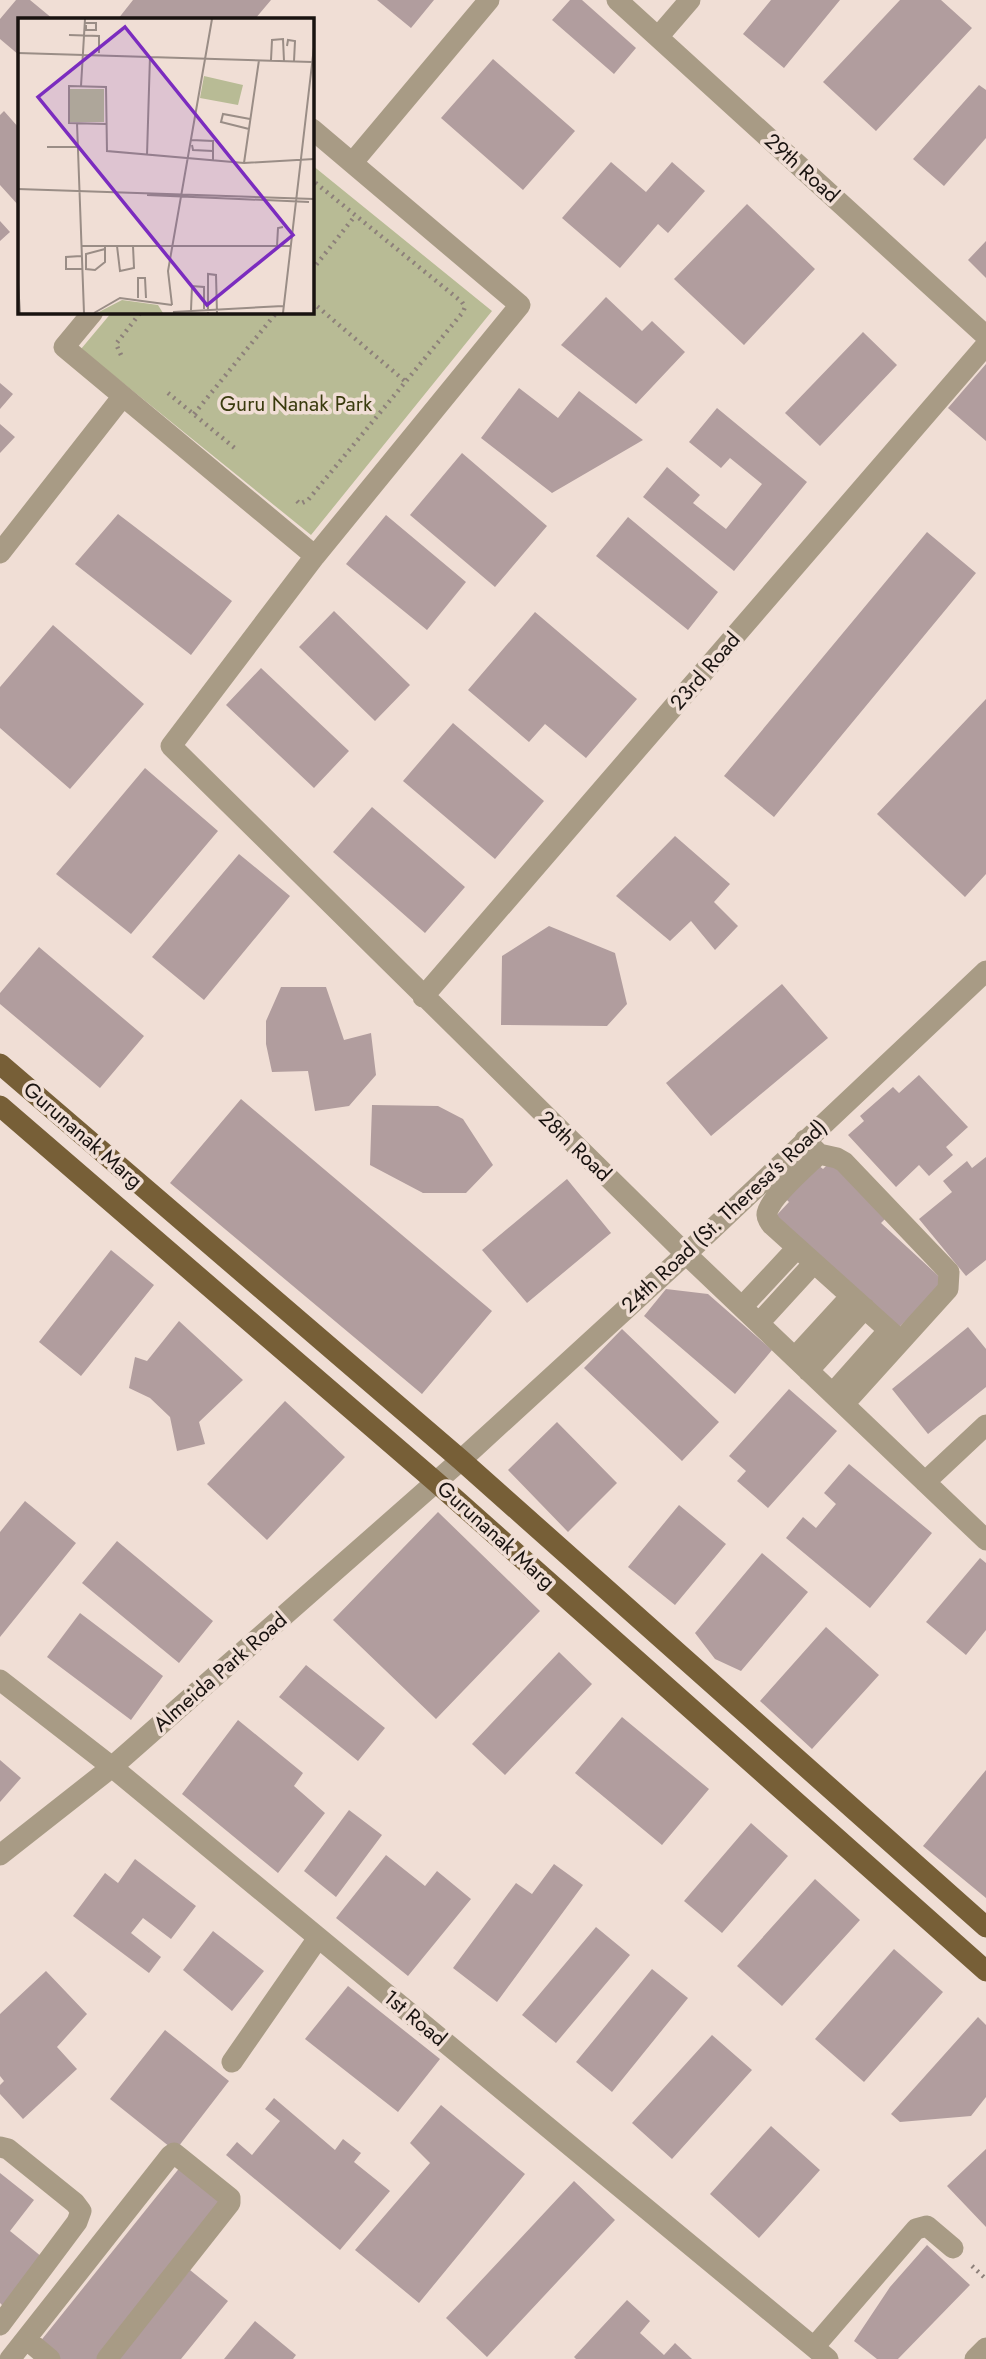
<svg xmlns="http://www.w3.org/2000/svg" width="986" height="2359" font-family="Jost,sans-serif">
	<rect width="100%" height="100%" fill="#f0ded5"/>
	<!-- green -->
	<path fill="#b8bb95" d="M312,165L492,311L311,535L81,349L112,312H312Z"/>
	<!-- building -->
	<path fill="#b19d9e" d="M16,0H30L53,19H19V55L0,39V19Z
		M133,0H271L255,19H118Z
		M377,0H434L411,28Z
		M570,0H582L636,48L614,74L552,20Z
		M771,0H840L784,68L743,34Z
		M900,0H941L972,28L876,131L823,82Z
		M493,59L575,131L523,190L441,118Z
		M979,85L986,90V138L944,186L913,159Z
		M4,111L19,128V206L0,185V115Z
		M611,162L646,192L672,162L705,191L668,233L658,224L620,268L562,218Z
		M747,204L815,269L744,345L674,279Z
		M0,221L10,232L0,241Z
		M986,241V278L968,260Z
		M606,297L642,331L652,321L685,352L636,404L561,345Z
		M863,332L897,365L820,446L785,413Z
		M986,364V441L948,408Z
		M0,383L13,394L0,409Z
		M519,388L558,418L579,391L643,440L552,493L481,438Z
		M717,408L807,482L734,571L643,497L667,467L700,495L693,503L726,529L762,484L730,458L721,468L689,442Z
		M0,424L15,437L0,453Z
		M462,453L547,526L495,587L410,515Z
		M118,514L232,601L191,655L75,564Z
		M386,515L466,582L427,630L346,564Z
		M628,517L718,592L688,630L596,556Z
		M927,532L976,573L774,817L724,776Z
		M334,611L410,685L375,721L299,647Z
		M535,612L637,699L586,758L545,724L529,742L468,690Z
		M53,625L144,704L70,789L0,728V687Z
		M261,668L349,751L314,788L226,705Z
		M986,699V874L965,897L877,814Z
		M453,723L544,801L495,859L403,781Z
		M145,768L218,831L131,934L56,874Z
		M372,807L465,887L425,933L333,852Z
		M675,836L730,884L714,902L738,926L715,950L691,921L670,941L616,896Z
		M239,854L290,896L204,1000L152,957Z
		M549,926L615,953L627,1004L607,1026L501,1025L502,956Z
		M39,947L144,1036L100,1088L0,1004V993Z
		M782,984L828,1038L711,1136L666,1083Z
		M281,987H326L344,1040L371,1033L376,1075L349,1106L315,1111L308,1071L272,1072L266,1044V1021Z
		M919,1075L968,1127L946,1147L953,1155L929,1176L919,1165L896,1187L848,1135L864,1121L860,1116L893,1087L899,1093Z
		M241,1099L492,1311L422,1394L170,1183Z
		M372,1105L438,1106L463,1119L493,1165L466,1193H423L370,1165Z
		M986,1157V1260L966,1276L919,1219L952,1192L943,1181L967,1161L972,1168Z
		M832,1160L888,1216L881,1223L946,1283L895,1331L774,1218L789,1202L786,1199L818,1165L823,1169Z
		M567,1179L611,1233L527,1303L482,1250Z
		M111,1250L154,1285L81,1376L39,1342Z
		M666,1289L708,1294L772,1350L735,1394L644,1316Z
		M179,1321L243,1380L199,1422L205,1444L177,1451L170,1417L150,1398L129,1388L135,1357L147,1361Z
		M968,1327L986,1349V1387L928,1434L892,1389Z
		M622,1329L719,1422L682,1461L584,1368Z
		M789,1389L837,1431L768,1508L737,1481L746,1471L729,1456Z
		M285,1401L345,1457L267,1540L207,1484Z
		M557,1422L617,1483L568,1532L508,1470Z
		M849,1464L932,1533L870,1608L786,1538L803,1517L816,1528L836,1504L824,1493Z
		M25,1501L76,1543L0,1637V1532Z
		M679,1505L726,1544L675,1605L628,1567Z
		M438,1512L540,1611L436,1719L333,1620Z
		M117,1541L213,1621L179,1663L82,1583Z
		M762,1553L808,1592L741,1671L715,1659L695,1633Z
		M980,1558L986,1563V1630L966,1655L926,1622Z
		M80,1613L163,1676L131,1720L47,1657Z
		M826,1627L879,1675L812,1749L760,1701Z
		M559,1652L592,1684L505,1775L472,1744Z
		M306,1665L385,1728L358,1761L279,1697Z
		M622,1717L709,1789L662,1845L575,1773Z
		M238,1720L303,1773L294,1786L325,1813L278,1873L182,1794Z
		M0,1760L21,1778L0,1802Z
		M986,1770V1898L923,1846Z
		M349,1810L382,1835L336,1897L304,1871Z
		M751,1823L788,1856L722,1933L684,1901Z
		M386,1855L425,1886L437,1871L471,1899L408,1976L336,1918Z
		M135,1859L196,1906L171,1939L143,1918L131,1933L161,1957L149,1973L73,1916L105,1873L118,1883Z
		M554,1864L583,1885L497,2002L453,1968L516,1883L532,1894Z
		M815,1879L860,1920L782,2006L737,1966Z
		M596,1927L630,1955L556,2043L522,2015Z
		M213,1931L264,1971L232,2011L183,1970Z
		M894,1949L943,1992L864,2082L815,2039Z
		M652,1969L688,1998L612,2092L576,2062Z
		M46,1971L87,2014L57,2047L77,2069L23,2119L0,2094V2085L4,2081L0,2076V2014Z
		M348,1986L440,2059L398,2112L305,2039Z
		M978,2017L986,2025V2097L971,2116L900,2122L891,2114Z
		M165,2030L229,2081L175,2151L110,2099Z
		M712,2035L752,2070L672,2159L632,2123Z
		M274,2098L335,2150L343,2139L361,2153L354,2162L390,2191L340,2250L226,2155L237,2142L252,2155L280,2121L265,2109Z
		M441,2105L525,2174L419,2303L355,2250L430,2163L410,2143Z
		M771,2126L820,2170L759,2238L710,2194Z
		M986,2149V2227L947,2186Z
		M181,2166L226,2201L100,2359H59L39,2343Z
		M0,2173L34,2200L10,2231L42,2257L3,2306L0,2303Z
		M574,2181L615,2220L487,2357L446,2318Z
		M927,2245L970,2285L898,2359H877L854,2341L890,2287Z
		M190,2270L228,2301L181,2359H118Z
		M627,2300L650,2321L640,2333L664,2355L675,2343L692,2359H576L574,2357Z
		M255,2321L296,2355L293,2359H224Z"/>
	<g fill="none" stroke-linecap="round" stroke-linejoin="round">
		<!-- path -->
		<path stroke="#8d807a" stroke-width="4.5" stroke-dasharray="2 5" stroke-linecap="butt" d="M312,270L355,216
			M312,302L406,382
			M121,355L116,344L141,312
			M168,393L237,450
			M194,414L277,312
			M297,501L300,504L308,500L463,312L465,307L462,302L312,180
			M972,2266L986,2279"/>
		<!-- minor -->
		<path stroke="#a89b85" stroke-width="21" d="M617,0L986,336
			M658,37L690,0
			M312,129L520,305L315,556L171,746L686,1254L986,1540
			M353,162L489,0
			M93,312L64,347L315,556
			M0,553L123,396
			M423,997L986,345
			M805,1140L819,1154L837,1158L844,1162L949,1272L948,1289L844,1404
			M819,1154C809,1164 765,1202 767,1215C767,1218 770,1223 772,1225L901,1341
			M742,1307L797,1248
			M759,1323L814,1263
			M795,1357L851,1296
			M808,1371L865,1308
			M833,1393L889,1330
			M925,1482L986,1425
			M0,1680L112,1767L828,2359
			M0,1855L112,1767L461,1460L686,1254L986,971
			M232,2062L318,1938
			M0,2147L8,2149L75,2203L81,2211L77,2222L0,2325
			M26,2339L50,2359
			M814,2347L916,2229L927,2226L953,2248
			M10,2359L170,2156L174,2153L230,2198V2203L107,2359
			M975,2359L986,2348"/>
		<!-- major -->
		<path stroke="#775f37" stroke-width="21" d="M0,1064L461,1460L986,1927
			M0,1106L436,1482L986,1971"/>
	</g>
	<g text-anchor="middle" stroke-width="7" stroke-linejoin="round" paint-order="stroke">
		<!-- street labels -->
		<g font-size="21" fill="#191310" stroke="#f0ded5">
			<text transform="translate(802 168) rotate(42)" y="7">29th Road</text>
			<text transform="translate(705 671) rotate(-49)" y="7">23rd Road</text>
			<text transform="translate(83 1135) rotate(41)" y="7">Gurunanak Marg</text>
			<text transform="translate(575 1146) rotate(44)" y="7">28th Road</text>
			<text transform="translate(724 1216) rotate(-43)" y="7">24th Road (St. Theresa's Road)</text>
			<text transform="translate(496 1535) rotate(42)" y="7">Gurunanak Marg</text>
			<text transform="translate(220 1672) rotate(-41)" y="7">Almeida Park Road</text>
			<text transform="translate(415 2018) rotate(40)" y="7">1st Road</text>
		</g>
		<!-- park labels -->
		<g font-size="21" fill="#393a0d" stroke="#f0ded5">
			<text x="296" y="411">Guru Nanak Park</text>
		</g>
	</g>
	<!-- overview -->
	<g transform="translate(18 18)">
		<rect width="296" height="296" fill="#f0ded5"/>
		<path d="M186,58L225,67L220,87L182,80ZM52,71H86V104H52ZM104,282L140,287L145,295H79Z" fill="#b8bb95"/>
		<path fill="none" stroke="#9a8d86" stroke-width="2" d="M66,5H78V12H68V7M51,17L81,18V35M269,28L270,22L277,23L276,43M0,35L294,44M253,42L254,22L265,21L266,43M63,68L67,1M59,105L66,295M88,106L51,105V68L88,69L89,133L226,145L296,141M231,111L203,104L205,96L232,101M173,122L195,123V143M174,127L175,132L195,133M29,129H60M129,137L132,38M226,145L241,42M0,171L296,181M129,177L291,184M63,228H273M87,228V244L77,252L68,251V236L87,231M99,228L102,253L116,250L115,228M259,228L260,210L265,209M63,238L48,239V251H65M0,265L2,295M120,280V260H127L128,280M154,287L150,253L194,1M173,292L174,268L186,269V291M155,294L265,288M76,295L102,280L154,287M190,295V256L198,257L199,295M265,295L296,29"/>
		<path fill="#7b2cbf" fill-opacity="0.15" stroke="#7b2cbf" stroke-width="3.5" d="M107,9L275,217L189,287L20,79Z"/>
		<rect width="296" height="296" fill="none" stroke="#191310" stroke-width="3.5"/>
	</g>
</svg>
